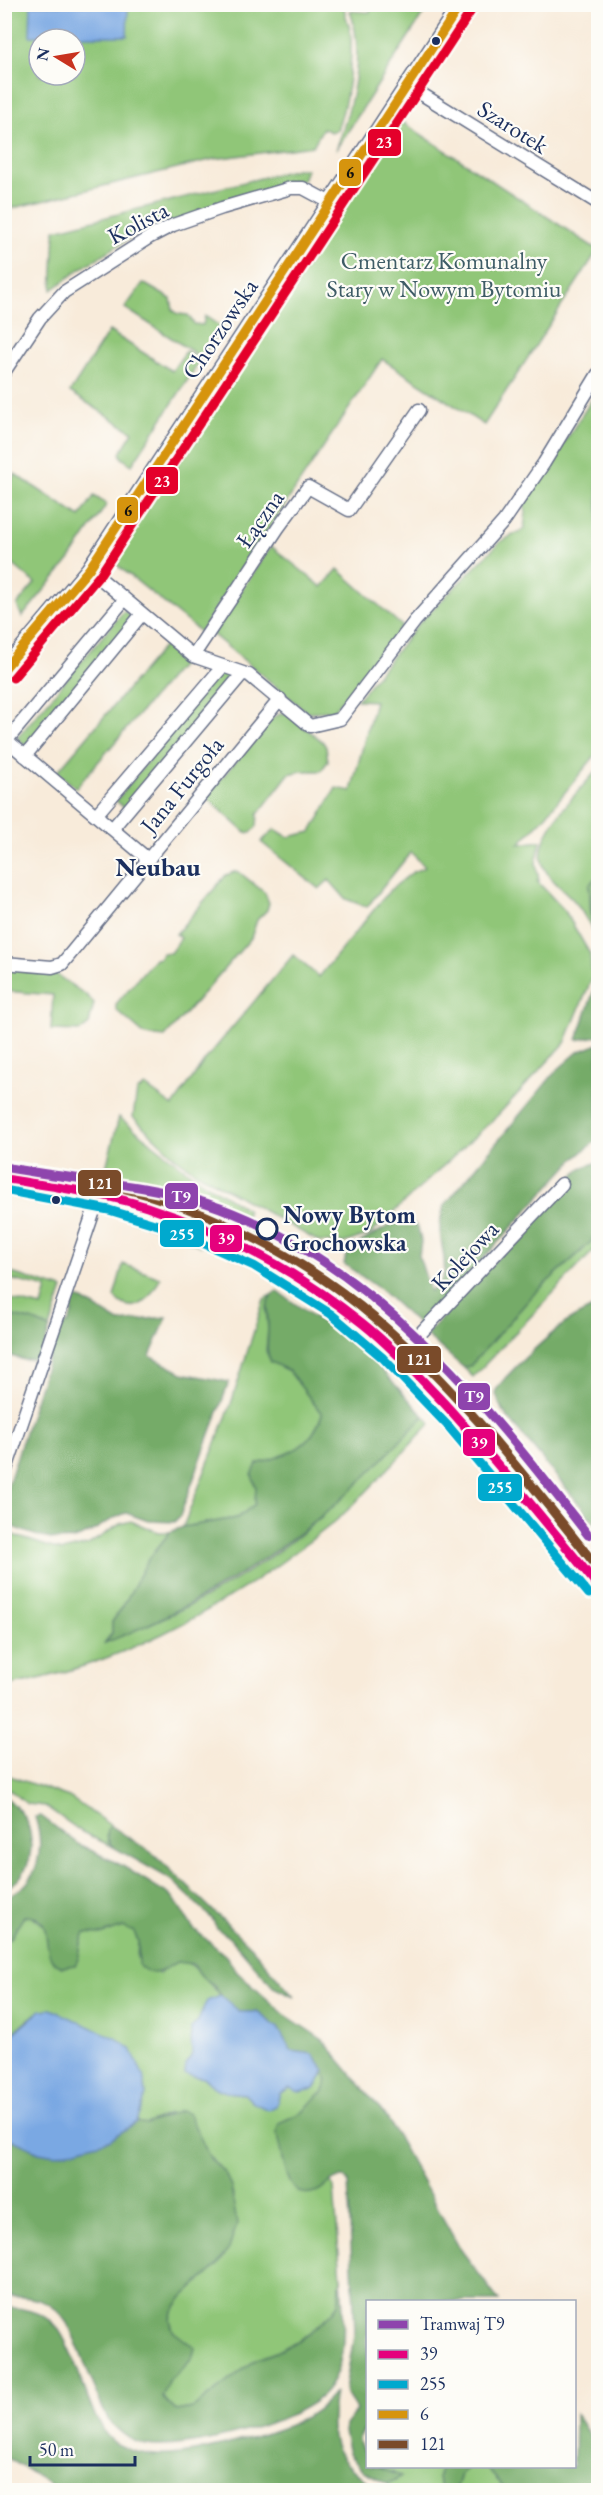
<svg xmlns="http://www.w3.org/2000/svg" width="603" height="2495" font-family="'EB Garamond',serif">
	<rect width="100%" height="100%" fill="#fdfcf7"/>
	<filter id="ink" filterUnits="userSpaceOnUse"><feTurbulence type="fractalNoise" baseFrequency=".0167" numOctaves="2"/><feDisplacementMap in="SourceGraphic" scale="12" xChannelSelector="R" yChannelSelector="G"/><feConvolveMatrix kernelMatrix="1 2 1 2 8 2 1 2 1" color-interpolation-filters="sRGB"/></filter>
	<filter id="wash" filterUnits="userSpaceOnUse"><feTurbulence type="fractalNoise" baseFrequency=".008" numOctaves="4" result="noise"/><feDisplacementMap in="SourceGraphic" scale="24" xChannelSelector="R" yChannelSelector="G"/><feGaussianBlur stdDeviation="1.35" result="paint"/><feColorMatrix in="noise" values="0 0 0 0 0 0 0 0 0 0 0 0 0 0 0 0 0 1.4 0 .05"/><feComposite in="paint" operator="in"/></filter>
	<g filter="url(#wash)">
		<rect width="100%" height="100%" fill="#f8ebda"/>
		<!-- green -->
		<path fill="#90c678" stroke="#567a6b" stroke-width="1.5" fill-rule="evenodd" d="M4,5H344C344,16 351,26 351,37C352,66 347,103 337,130L331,132L323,128L313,146L214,159L5,210ZM39,39H75V75H39Z
			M371,5H429L336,150C351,107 366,56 350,11L370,12Z
			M399,120L598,250L484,425L382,359L200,632L112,561L287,297Z
			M296,169H307L303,180L276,186L148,232L141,231L80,269L52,290L55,230Z
			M143,283L171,299L173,310L178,314L188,315L194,324L203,325L205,316L221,327L202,358L125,308Z
			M109,331L172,371L186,351L200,361L132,465L122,458L120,453L133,432L70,392Z
			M598,390V752L543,819L519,844L541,841L536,863L539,881H537L565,911L590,954L592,978L565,1043L498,1115L370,1234L344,1243L319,1242L196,1172L176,1158L133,1117L137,1091L145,1086L173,1106L205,1060L293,955L319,977L390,890L413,872L425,867L411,852L367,907L346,899L329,880L319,889L261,842L275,829L288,837L311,832L336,788L351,791L375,701L357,700L419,623L500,542L524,529L526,512L524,505Z
			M15,474L80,517L94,496L107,504L70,559L22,617L17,605L35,583L5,558V491Z
			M271,546L322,587L338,569L402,626L333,711L307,712L212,634Z
			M124,611L134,619L27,747L17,738Z
			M165,645L185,660L76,788L57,772Z
			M223,666L243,673L128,811L116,801Z
			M282,713L288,714L323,742L326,747L328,761L321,771H302L289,774L258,814L257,826L251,833L245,832L206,797L272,718Z
			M598,769V875L589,886C591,901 589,915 593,930C587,921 582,911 576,903C566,891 548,879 543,865C531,836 581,789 598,769Z
			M234,872H239L265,893L269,903L267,910L257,920L251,938L165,1037L145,1035L116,1010V1004L155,958L158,959L163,953H170L181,938L176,934L226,875Z
			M4,962L51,971L86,995L94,1003L89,1024L80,1031L51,1030L53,995L5,991Z
			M119,1117L195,1177L248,1210L244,1221L262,1230L256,1242L207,1218L102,1183Z
			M118,1209L192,1235L202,1240L201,1246L110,1211Z
			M598,1229V1246L473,1377L463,1367L470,1366L534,1294L584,1249Z
			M123,1264L160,1278C151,1298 136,1319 114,1297Z
			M5,1271L63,1289L50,1328L34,1321L5,1314L4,1298L42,1307L47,1288L5,1278Z
			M271,1295L266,1309L268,1329L266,1351L271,1362L289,1371L322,1414C311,1449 289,1454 257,1464L252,1475L256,1487L255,1504L237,1518L183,1527L230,1407L264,1299Z
			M424,1416L431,1423C401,1454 372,1489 339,1518C328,1528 315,1537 303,1546C217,1613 113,1667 5,1686L4,1532L62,1551L88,1545L120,1524L131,1521L158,1532H170L148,1560L122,1608L112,1622V1633L105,1642C188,1612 267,1566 333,1507C365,1478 394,1447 424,1416Z
			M4,1774L69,1797L110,1825L108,1841L113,1847L82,1832L45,1806L27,1804L5,1786Z
			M31,1916L44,1925L47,1941L62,1967L75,1965C82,1955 78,1943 85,1933L103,1934L123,1927L134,1932L138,1941L137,1958L159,1974C183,1952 186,1961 204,1978C210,1985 215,1988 221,1996L207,2001L198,2021L191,2029L192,2055L186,2066L185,2074L204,2078L214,2087L226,2092L245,2094L252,2102L276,2106L280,2093L290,2088L314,2089L325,2070L327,2084L323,2093L317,2096L303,2112L279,2123L276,2133L282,2145L284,2164L325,2186L330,2181L334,2188L341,2278L338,2304L332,2312L309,2334L279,2351L257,2359L193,2408L176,2411L162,2396L170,2380L192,2359L173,2331L170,2319L172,2312L183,2297L218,2265L234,2198C225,2165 192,2139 169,2114L146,2124L137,2122L146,2094C129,2078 64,2006 44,2010C34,2012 13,2033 5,2041V1939H10L23,1917Z
			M469,2466L487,2469L507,2490H456L461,2474Z
			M377,2467H439L438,2478L442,2490H393L387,2483L395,2481L394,2472L383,2471Z"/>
		<!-- forest -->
		<path fill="#74ab68" stroke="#486d63" stroke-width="1.5" d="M598,875V944C590,921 592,908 589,885Z
			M598,978V1036L577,1040Z
			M598,1044V1139L573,1160L421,1327L381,1290L344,1264L347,1250L392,1224L409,1221L418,1227L421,1241L419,1256L430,1291C456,1277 439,1249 440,1225C440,1219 443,1212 444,1206L556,1071L578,1052Z
			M598,1162V1229L591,1242L534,1294L470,1366L463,1367L458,1363L426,1335L581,1168Z
			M277,1291L354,1345L378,1366L424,1416C394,1447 364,1481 330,1509C261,1566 188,1610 105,1643L112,1633V1622L122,1608L148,1560L170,1532L183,1527L237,1518L255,1504L256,1487L252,1475L257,1464C288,1454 312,1448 322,1414L289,1371L271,1362C265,1350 268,1343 268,1330C269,1315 262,1300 277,1291Z
			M75,1298L83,1300L119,1322L167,1317L150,1356L182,1373L229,1382L180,1516L174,1522L148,1521L126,1513C111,1518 99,1528 85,1535C59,1547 30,1534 5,1524V1494L58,1329L69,1322L73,1311L69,1304Z
			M598,1305V1304V1527L502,1410L495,1392C504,1375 556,1328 573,1318C581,1313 590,1310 598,1305Z
			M4,1314L34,1321L50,1328L40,1359L24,1360L5,1354Z
			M5,1796C12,1803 19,1809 24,1817C38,1840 31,1879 5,1888Z
			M41,1816L78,1844L121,1865L173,1897L193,1928L226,1956L237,1972L284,2014L323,2040L386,2116L459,2247L499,2301L368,2302L367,2426L359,2438C360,2449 367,2455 368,2466L377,2467L401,2476L395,2481L387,2483L363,2471L349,2454L344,2432L345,2425L356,2411C354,2402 346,2398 345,2389L355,2330L348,2181L343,2177C330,2178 326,2189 315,2192C281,2203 286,2150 276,2133L279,2123L303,2112L317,2096L323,2093C332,2077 322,2066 312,2054L291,2051L278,2028L257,2012H240L226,2002L214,1986L205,1980L192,1964L178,1962C160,1970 157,1980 139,1966L138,1941L134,1932L123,1927L103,1934L85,1933C78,1943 82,1955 75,1965L62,1967C58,1965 54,1963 51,1958C42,1942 54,1915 24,1916L10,1939H5V1897C40,1886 45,1847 35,1817Z
			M110,1825L155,1855L251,1947L294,1997L273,1987L233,1941L217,1928L212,1919L172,1880L113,1847C107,1840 105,1834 110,1825Z
			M180,2111L189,2114L210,2158L225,2173L231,2187L237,2224L229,2249L218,2265L183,2297L172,2312L170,2319L173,2331L195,2348L192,2359L170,2380L162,2397L176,2411L193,2408L257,2359L279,2351L309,2334L332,2312L338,2304L341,2278C343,2313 350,2360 327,2390C303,2422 184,2452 146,2445C129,2441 120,2432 108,2420L68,2323C52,2299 32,2296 5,2297V2136L39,2152L108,2140L137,2122L146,2124Z
			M5,2308C22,2307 42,2312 55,2325C69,2339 85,2393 94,2413C99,2425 106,2439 119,2445C155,2465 202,2451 239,2441C273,2432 314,2421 335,2392C326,2448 335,2457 378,2490H59L5,2456Z
			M575,2413L598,2449V2490H507L487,2469L482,2467L574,2466Z
			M439,2467V2466L469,2467L461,2474L456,2490H442L438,2478Z"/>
		<!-- water -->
		<path fill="#7aa8e3" stroke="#4a6ca0" stroke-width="1.5" d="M31,5H128L127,36H30Z
			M221,1996L240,2012H257L278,2028L291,2051L312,2054L325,2070L314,2089L299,2092L290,2088L280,2093L276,2106L268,2110L252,2102L245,2094L226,2092L214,2087L204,2078L185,2074L186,2066L192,2055L191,2029L198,2021L207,2001Z
			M51,2009L115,2038L131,2049L143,2075L146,2094L137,2122L109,2140L55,2155L39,2152L4,2136L5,2041L41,2010Z"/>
	</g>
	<g filter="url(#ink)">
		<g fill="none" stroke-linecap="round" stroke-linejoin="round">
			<!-- minor casing -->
			<g stroke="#687189" stroke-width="15">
				<path id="minor" d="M407,85L598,203
					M4,372L40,318L64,292L150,237L173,225L222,208L291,188H303L331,203
					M89,569L193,656L249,675L310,726L340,719L415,621L504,521L544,463L598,374
					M193,656L278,528L308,487L349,510L419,410
					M4,738L149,860
					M7,740L125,599
					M25,756L142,614
					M96,815L223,666
					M112,829L243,673
					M4,963L52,967L62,964L280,699
					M399,1356L562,1184
					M4,1475L99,1196"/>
			</g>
			<!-- tertiary casing -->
			<g stroke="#687189" stroke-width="18">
				<path id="tertiary" d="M4,670L89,569L461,4
					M4,1178C52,1187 101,1193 147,1207C224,1233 298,1272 362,1323C389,1345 413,1371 437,1396C494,1456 546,1522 598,1586"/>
			</g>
			<!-- minor -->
			<use href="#minor" stroke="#fff" stroke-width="12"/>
			<!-- tertiary -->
			<use href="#tertiary" stroke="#fff" stroke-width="15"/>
			<!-- bus-1 casing -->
			<g stroke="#fdfcf7" stroke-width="14">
				<path id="bus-1" d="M4,1178C52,1187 101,1192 147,1207C224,1232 298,1272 362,1323C391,1346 417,1375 443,1402C497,1461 547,1524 598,1586"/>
			</g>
			<!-- bus-2 casing -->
			<g stroke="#fdfcf7" stroke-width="14">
				<path id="bus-2" d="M4,1190L109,1210L171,1229L254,1266L331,1314L383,1358L449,1427L589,1594"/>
			</g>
			<!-- bus-3 casing -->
			<g stroke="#fdfcf7" stroke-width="14">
				<path id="bus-3" d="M4,669L89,569L461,4"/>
			</g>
			<!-- bus-4 casing -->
			<g stroke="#fdfcf7" stroke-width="14">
				<path id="bus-4" d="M6,1166C54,1175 102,1181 148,1195C231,1220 313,1265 378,1321C461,1392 530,1483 598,1568"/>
			</g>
			<!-- bus-5 casing -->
			<g stroke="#fdfcf7" stroke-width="14">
				<path id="bus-5" d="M13,678L99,576L471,11"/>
			</g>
			<!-- bus-1 -->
			<use href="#bus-1" stroke="#e5007d" stroke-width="9"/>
			<!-- bus-2 -->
			<use href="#bus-2" stroke="#00a9ce" stroke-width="9"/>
			<!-- bus-3 -->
			<use href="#bus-3" stroke="#d6940e" stroke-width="9"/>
			<!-- bus-4 -->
			<use href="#bus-4" stroke="#7a4b2a" stroke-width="9"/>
			<!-- bus-5 -->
			<use href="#bus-5" stroke="#e4002b" stroke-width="9"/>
			<!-- tram-1 casing -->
			<g stroke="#fdfcf7" stroke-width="14">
				<path id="tram-1" d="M4,1167C71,1180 141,1182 206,1203C371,1258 485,1403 588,1535"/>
			</g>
			<!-- tram-1 -->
			<use href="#tram-1" stroke="#8e44ad" stroke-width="9"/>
		</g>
	</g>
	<!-- markers -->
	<g fill="#1b2f5e" stroke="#fdfcf7" stroke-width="2">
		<circle cx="436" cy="41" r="5"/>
		<circle cx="56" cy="1200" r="5"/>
	</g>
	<circle fill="#fdfcf7" stroke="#1b2f5e" stroke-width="3" cx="267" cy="1229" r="10"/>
	<g text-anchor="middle" stroke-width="4.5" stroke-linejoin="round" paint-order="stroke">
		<!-- street labels -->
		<g font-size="24" fill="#1b2f5e" stroke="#fdfcf7">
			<text transform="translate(513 127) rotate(32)" y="8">Szarotek</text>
			<text transform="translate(138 223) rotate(-28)" y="8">Kolista</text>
			<text transform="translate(220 329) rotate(-56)" y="8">Chorzowska</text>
			<text transform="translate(260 519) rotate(-55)" y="8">Łączna</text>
			<text transform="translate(182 785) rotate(-51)" y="8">Jana Furgoła</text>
			<text transform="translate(465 1256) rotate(-47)" y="8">Kolejowa</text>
		</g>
		<!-- park labels -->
		<g font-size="24" fill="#3e5c66" stroke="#fdfcf7">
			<text x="444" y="269">Cmentarz Komunalny<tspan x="444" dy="28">Stary w Nowym Bytomiu</tspan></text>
		</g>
		<!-- stop labels -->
		<g font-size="24" font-weight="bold" fill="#1b2f5e" stroke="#fdfcf7" text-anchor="start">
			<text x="283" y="1223">Nowy Bytom<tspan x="283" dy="28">Grochowska</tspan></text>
		</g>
		<!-- neighbourhood labels -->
		<g font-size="26" font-weight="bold" fill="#1b2f5e" stroke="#fdfcf7">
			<text x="158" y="876">Neubau</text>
		</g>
	</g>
	<g stroke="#fdfcf7" stroke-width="2">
		<rect x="367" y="128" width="35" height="29" rx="6" fill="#e4002b"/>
		<rect x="338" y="158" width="24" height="29" rx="6" fill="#d6940e"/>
		<rect x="145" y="466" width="34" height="29" rx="6" fill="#e4002b"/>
		<rect x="116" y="496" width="23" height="28" rx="6" fill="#d6940e"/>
		<rect x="77" y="1169" width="45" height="28" rx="6" fill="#7a4b2a"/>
		<rect x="164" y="1182" width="35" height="28" rx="6" fill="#8e44ad"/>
		<rect x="159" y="1219" width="46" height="29" rx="6" fill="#00a9ce"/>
		<rect x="209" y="1224" width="34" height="29" rx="6" fill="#e5007d"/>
		<rect x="396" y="1345" width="46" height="29" rx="6" fill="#7a4b2a"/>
		<rect x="457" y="1382" width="34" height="29" rx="6" fill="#8e44ad"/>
		<rect x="462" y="1428" width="34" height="29" rx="6" fill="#e5007d"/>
		<rect x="477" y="1473" width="46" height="29" rx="6" fill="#00a9ce"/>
	</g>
	<g font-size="16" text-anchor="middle" font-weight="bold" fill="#fff">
		<text x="384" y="148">23</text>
		<text x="162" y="487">23</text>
		<text x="100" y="1189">121</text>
		<text x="181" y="1202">T9</text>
		<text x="182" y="1240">255</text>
		<text x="226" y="1244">39</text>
		<text x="419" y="1365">121</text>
		<text x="474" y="1402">T9</text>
		<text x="479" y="1448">39</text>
		<text x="500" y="1493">255</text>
	</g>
	<g font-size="16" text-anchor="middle" font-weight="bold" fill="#111">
		<text x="350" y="178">6</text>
		<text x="128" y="516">6</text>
	</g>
	<!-- margin -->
	<rect width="603" height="2495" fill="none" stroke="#fdfcf7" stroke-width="24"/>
	<!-- legend -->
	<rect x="366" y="2300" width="210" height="168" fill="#fdfcf7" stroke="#a3aaba" stroke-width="1.5"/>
	<rect x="378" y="2320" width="30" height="9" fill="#8e44ad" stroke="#a3aaba" stroke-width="1.5"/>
	<text x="420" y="2330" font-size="18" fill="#1b2f5e">Tramwaj T9</text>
	<rect x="378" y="2350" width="30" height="9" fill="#e5007d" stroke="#a3aaba" stroke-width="1.5"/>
	<text x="420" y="2360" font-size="18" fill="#1b2f5e">39</text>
	<rect x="378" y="2380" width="30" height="9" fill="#00a9ce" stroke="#a3aaba" stroke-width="1.5"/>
	<text x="420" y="2390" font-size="18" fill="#1b2f5e">255</text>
	<rect x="378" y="2410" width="30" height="9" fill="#d6940e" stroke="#a3aaba" stroke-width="1.5"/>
	<text x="420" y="2420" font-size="18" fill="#1b2f5e">6</text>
	<rect x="378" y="2440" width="30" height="9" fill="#7a4b2a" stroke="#a3aaba" stroke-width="1.5"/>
	<text x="420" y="2450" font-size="18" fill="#1b2f5e">121</text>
	<!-- north arrow -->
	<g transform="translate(57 57) rotate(281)"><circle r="28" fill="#fdfcf7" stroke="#a3aaba" stroke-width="1.5"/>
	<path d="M0-4.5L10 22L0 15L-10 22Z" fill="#c8321e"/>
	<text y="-9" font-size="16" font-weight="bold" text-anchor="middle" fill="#1b2f5e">N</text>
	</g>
	<!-- scale -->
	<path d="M30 2456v9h105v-9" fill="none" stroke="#1b2f5e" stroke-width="3"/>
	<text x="39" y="2456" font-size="18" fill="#1b2f5e" stroke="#fdfcf7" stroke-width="4.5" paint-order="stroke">50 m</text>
</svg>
